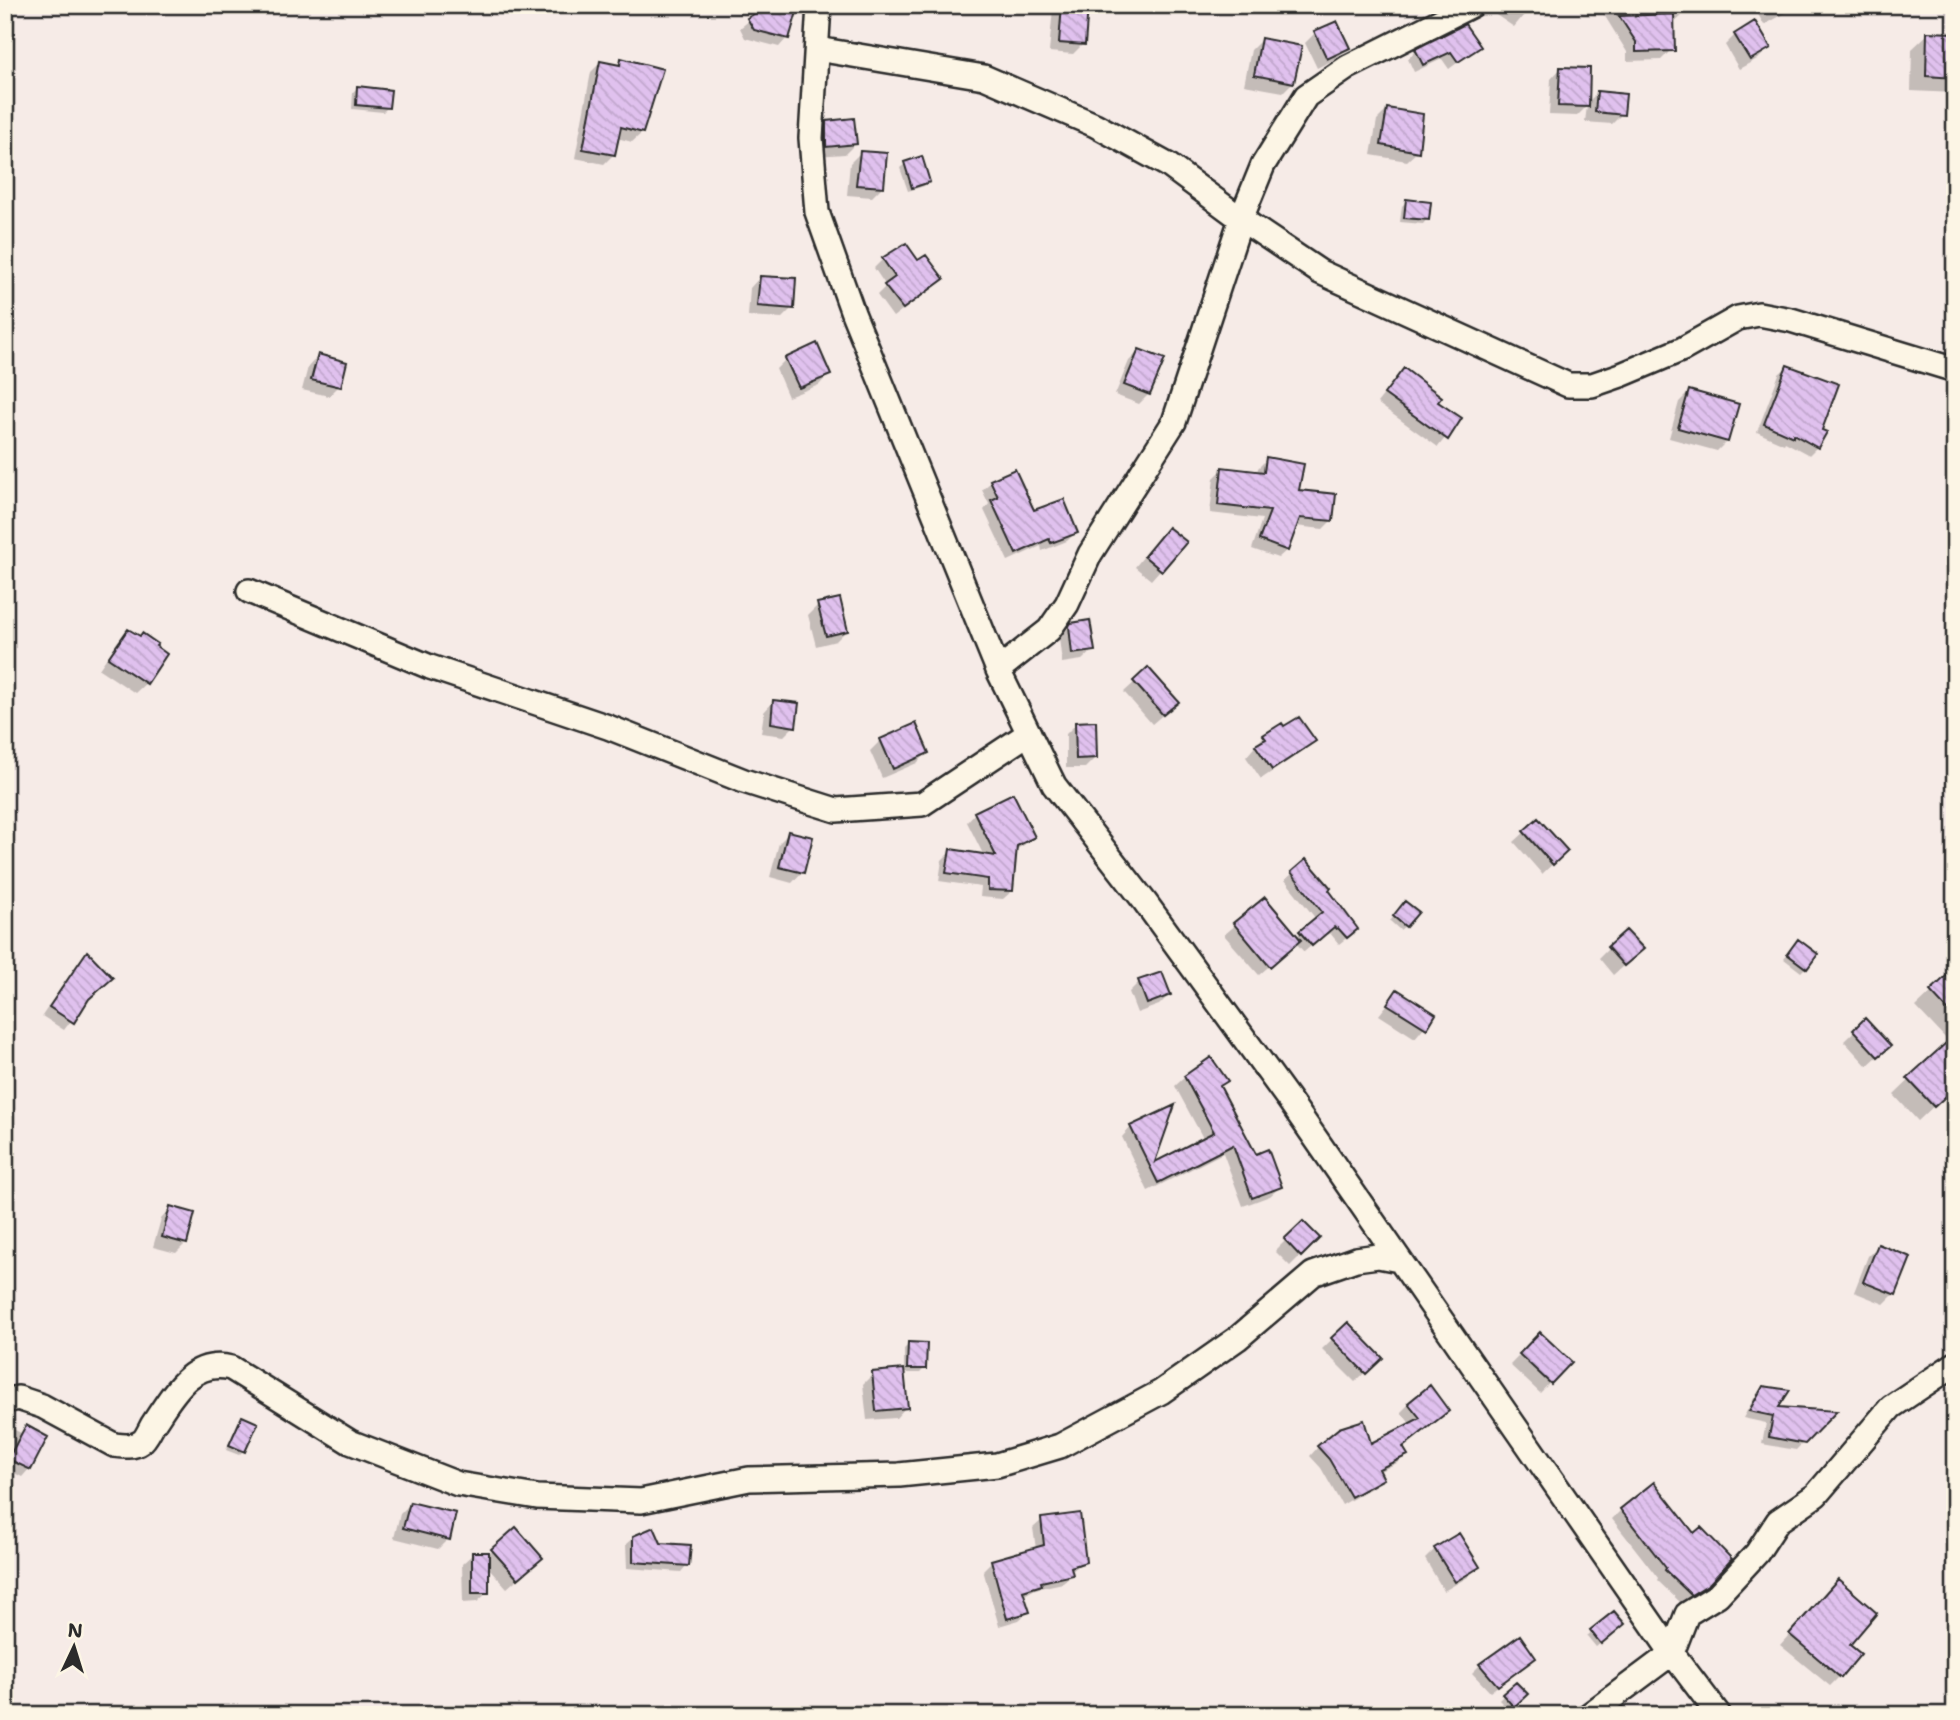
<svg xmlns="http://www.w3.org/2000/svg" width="1960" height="1720" font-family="'Shantell Sans',sans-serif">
	<defs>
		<pattern id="building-back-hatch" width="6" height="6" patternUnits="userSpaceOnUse" patternTransform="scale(1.75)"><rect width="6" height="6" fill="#e0c1ee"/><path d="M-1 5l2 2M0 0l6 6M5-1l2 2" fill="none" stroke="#c0a6cc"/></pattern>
	</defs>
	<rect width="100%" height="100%" fill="#f6ebe7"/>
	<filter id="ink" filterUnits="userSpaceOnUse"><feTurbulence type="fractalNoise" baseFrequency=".0143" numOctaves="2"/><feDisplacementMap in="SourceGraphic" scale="14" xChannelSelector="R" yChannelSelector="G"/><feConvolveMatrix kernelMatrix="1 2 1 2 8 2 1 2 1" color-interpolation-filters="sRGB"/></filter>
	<g filter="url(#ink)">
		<!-- shadow -->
		<path fill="#0003" d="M761,5H797L787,38L779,47L745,38L740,28L759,13Z
			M871,5H901L872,11Z
			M1056,5H1086L1083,44L1073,54L1049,52L1053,8Z
			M1504,5H1532L1514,27L1496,15Z
			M1598,5H1637L1644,17L1682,16L1674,23L1670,51L1661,60L1627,61V52Z
			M1753,5H1800L1764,25Z
			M1315,33L1347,48L1337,58L1317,68L1305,43Z
			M1928,34L1955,35V93L1911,91L1912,49Z
			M1735,35L1769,48L1759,58L1739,69L1725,45Z
			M1261,40L1293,82L1283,92L1244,85L1251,50Z
			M1478,47L1449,69L1442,59L1414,72L1408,59L1416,50Z
			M622,60L661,70L642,133L632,142L617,138L613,155L604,164L575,158L591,72L601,62L616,66Z
			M1561,68L1587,103L1597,93L1622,114L1612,124L1585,122L1587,106L1577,116L1549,115L1551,79Z
			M358,87L387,108L383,112L352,109L353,92Z
			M1388,109L1418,151L1407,161L1371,155L1377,120Z
			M827,122L855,144L845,154L816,156L817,133Z
			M860,153L882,187L872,197L847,195L850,163Z
			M905,164L928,182L924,186L908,191L900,168Z
			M1407,201L1427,219L1423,224L1400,222L1402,206Z
			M883,259L917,263L942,279L893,317L877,295L886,286L874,268Z
			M760,277L792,308L782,318L748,316L750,288Z
			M1139,351L1149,394L1139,404L1115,395L1129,361Z
			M318,356L339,386L329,396L302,390L308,367Z
			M786,359L829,374L819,385L788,397L776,369Z
			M1787,367L1820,430L1817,447L1809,455L1785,442L1784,444L1757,432L1779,374Z
			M1396,379L1460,419L1438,447L1377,403Z
			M1689,392L1727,441L1717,451L1669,438L1679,402Z
			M1267,459L1297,491L1332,520L1323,529L1295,526L1287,550L1278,558L1252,549L1262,519L1210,513L1214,478L1223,469L1257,473L1258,468Z
			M991,482L1033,512L1076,532L1067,541L1042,551L1041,546L1008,561L984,510L989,504L982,490Z
			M1158,539L1184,543L1151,580L1135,567Z
			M818,605L846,631L836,641L816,646L808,615Z
			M1072,624L1093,650L1082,660L1062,663L1059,638Z
			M128,631L146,683L135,693L99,669L118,641Z
			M1148,670L1166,712L1152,724L1124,692Z
			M774,701L794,726L784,736L761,733L764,712Z
			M1076,724L1095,758L1085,768H1066V734Z
			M1264,736L1313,741L1303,751L1261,779L1246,757Z
			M881,740L927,753L917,763L882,778L870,751Z
			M975,813L1033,837L1024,845L1015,850L1012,891L1003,899L980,897L981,887L939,881L942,860L951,851L984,856L967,822Z
			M1538,820L1556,861L1542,874L1514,842Z
			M789,833L802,872L792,883L770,877L779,843Z
			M1306,862L1327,890L1349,936L1339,944L1330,933L1328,935L1326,933L1304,952L1296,943L1259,975L1224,935L1265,900L1296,937L1316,919L1285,880Z
			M1401,908L1405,926L1400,930L1390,921Z
			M1794,946L1806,967L1801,972L1784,959Z
			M1609,948L1631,959L1613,975L1599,958Z
			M87,953L86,1001L64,1030L42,1016L79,961Z
			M1955,970V1086L1918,1121L1894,1095L1949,1042L1916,1007Z
			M1139,982L1169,995L1159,1005L1137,1013L1129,992Z
			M1398,991L1434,1015L1415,1038L1379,1015Z
			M1865,1021L1889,1046L1867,1066L1844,1041Z
			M1185,1077L1226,1081L1219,1088L1255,1156L1280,1187L1270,1196L1243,1206L1223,1153L1148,1191L1122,1137L1131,1127L1152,1166L1204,1140L1175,1086Z
			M171,1208L186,1243L176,1253L153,1247L161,1219Z
			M1303,1223L1318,1238L1290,1266L1275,1251Z
			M1878,1246L1894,1294L1884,1304L1854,1292L1868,1256Z
			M1348,1324L1380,1358L1355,1382L1322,1349Z
			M1540,1334L1570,1362L1540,1393L1510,1365Z
			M909,1344L924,1369L920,1373H902L906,1407L896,1418L867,1420L863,1384L873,1374L904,1371V1349Z
			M1764,1388L1776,1408L1833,1412L1796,1450L1762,1444L1766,1423L1743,1418L1756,1395Z
			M1409,1404L1446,1411L1402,1448L1405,1454L1397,1463L1378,1472L1382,1479L1373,1487L1342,1505L1321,1468L1310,1456L1318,1447L1370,1446L1411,1425L1401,1412Z
			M242,1418L243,1451L239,1455L226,1450L238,1422Z
			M5,1425L21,1433L27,1427L46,1438L29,1469L22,1477L5,1468Z
			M411,1503L448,1539L438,1549L394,1538L400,1514Z
			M1621,1510L1708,1583L1698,1593L1681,1603L1657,1580L1658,1578L1612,1519Z
			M1042,1520L1084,1561L1071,1572L1072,1575L1063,1583L1035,1589L1023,1596L1028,1612L1019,1620L999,1626L983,1570L992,1561L1036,1549L1033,1528Z
			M516,1529L531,1567L507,1588L487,1566L488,1592L477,1602L463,1603L462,1564L473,1554H489Z
			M634,1537L660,1544L687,1565L681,1572L627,1568L626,1544Z
			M1435,1549L1478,1567L1468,1577L1444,1591L1425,1559Z
			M1828,1591L1847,1645L1840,1676L1830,1686L1780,1645Z
			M1613,1614L1618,1629L1596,1647L1587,1636Z
			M1534,1658L1490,1692L1472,1673L1480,1665Z
			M1515,1684L1525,1694L1509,1710L1499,1700Z"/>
		<!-- building -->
		<path fill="url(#building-back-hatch)" stroke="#2b2b2b" stroke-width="2" d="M769,5H799L789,39L754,30L747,18Z
			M1062,5H1088L1085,45L1059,43Z
			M1674,14L1675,51L1636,52V42L1619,16Z
			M1337,21L1350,48L1327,59L1314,31Z
			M1755,21L1771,48L1750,60L1734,34Z
			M1465,24L1481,47L1458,62L1451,52L1423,65L1415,49Z
			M1927,32L1955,33V78L1926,76Z
			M1261,38L1302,46L1294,83L1254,75Z
			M621,58L663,69L643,133L621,127L615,155L583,149L600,61L620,65Z
			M1560,67L1590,68L1589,107L1558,106Z
			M357,86L391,90L389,108L356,105Z
			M1597,91L1626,94L1624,115L1595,112Z
			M1387,108L1423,114L1419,152L1381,145Z
			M854,118L857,144L826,147V121Z
			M860,151L887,153L884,187L856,185Z
			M922,156L930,182L912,188L904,162Z
			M1406,199L1431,202L1429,220L1404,218Z
			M906,243L918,260L926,255L944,279L903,309L884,285L895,277L882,258Z
			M760,276L796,278L794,309L757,306Z
			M817,343L831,375L799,388L785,358Z
			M1139,349L1165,359L1150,395L1124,385Z
			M318,354L347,362L341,387L311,380Z
			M1787,365L1839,384L1822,430L1827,432L1818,448L1793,434V437L1764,424Z
			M1404,368L1442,397L1438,402L1462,418L1448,440L1384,394Z
			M1689,390L1739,404L1728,442L1678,428Z
			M1266,457L1304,464L1299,490L1336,494L1333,521L1300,518L1288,551L1259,540L1270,511L1218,505L1222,467L1264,472Z
			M1015,469L1034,510L1064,499L1078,533L1051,543L1049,539L1016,554L991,500L998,497L990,480Z
			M1168,527L1187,542L1162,571L1144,556Z
			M840,598L848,631L826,636L817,603Z
			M1090,620L1095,651L1072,654L1069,626L1071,623Z
			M128,629L140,636L142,633L158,644L156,646L167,654L147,684L108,658Z
			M1148,667L1179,702L1163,715L1133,681Z
			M773,700L799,703L796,727L771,723Z
			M1299,717L1316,741L1272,770L1255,745L1266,739L1263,735L1282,723L1284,726Z
			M1096,721L1097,758L1076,759L1075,722Z
			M916,723L929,753L893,769L880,739Z
			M1013,793L1035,837L1017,846L1013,891L988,890V879L946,873L950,849L996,856L974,812Z
			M1538,818L1568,851L1553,865L1523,831Z
			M788,831L813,837L804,873L779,867Z
			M1306,859L1331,888L1329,890L1358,929L1347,938L1338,928L1336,929L1334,927L1312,946L1299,931L1322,912L1291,872Z
			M1265,897L1301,940L1270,967L1233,923Z
			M1405,901L1419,912L1406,927L1393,916Z
			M1626,930L1644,949L1624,966L1607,947Z
			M1798,939L1818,954L1807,969L1787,954Z
			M87,951L113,978L89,999L74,1023L49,1007Z
			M1955,968V1018L1930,991Z
			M1162,972L1171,995L1147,1004L1138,980Z
			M1397,989L1436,1014L1427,1029L1387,1004Z
			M1865,1018L1891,1046L1878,1057L1853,1030Z
			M1955,1035V1088L1934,1107L1907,1078Z
			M1211,1057L1228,1081L1220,1086L1256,1154L1268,1149L1282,1187L1252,1198L1233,1145L1158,1183L1130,1126L1175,1105L1155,1162L1214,1132L1184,1076Z
			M170,1206L195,1213L187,1244L162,1237Z
			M1303,1221L1320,1238L1301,1257L1284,1239Z
			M1878,1244L1911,1257L1896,1295L1863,1282Z
			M1348,1322L1383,1358L1366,1374L1331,1338Z
			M1540,1332L1572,1362L1551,1384L1519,1354Z
			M908,1342L927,1343L926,1369H907Z
			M904,1369L908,1408L876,1411L872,1372Z
			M1430,1385L1449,1411L1403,1447L1408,1455L1379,1469L1384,1479L1351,1497L1329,1459L1317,1446L1339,1428L1364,1420L1371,1443L1420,1418L1408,1403Z
			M1763,1386L1790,1390L1779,1407L1837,1411L1805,1444L1769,1437L1773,1416L1749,1411Z
			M242,1416L258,1423L245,1452L229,1445Z
			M26,1425L48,1437L31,1470L8,1459Z
			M1654,1482L1694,1533L1701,1527L1732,1559L1709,1584L1691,1595L1665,1570L1666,1568L1620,1509Z
			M410,1502L456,1513L450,1540L403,1528Z
			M1080,1513L1086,1562L1071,1567L1073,1575L1041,1582L1042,1585L1023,1591L1030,1612L1007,1619L991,1560L1044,1545L1041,1518Z
			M516,1527L543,1558L518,1579L491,1549Z
			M654,1527L661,1543L691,1545L689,1566L633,1562V1536Z
			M1459,1533L1480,1567L1455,1582L1434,1548Z
			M472,1552H489V1593H472Z
			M1838,1579L1877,1613L1850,1645L1861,1654L1841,1678L1789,1634Z
			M1614,1611L1625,1624L1601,1644L1590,1630Z
			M1520,1635L1536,1658L1498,1686L1479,1664Z
			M1516,1682L1528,1694L1514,1707L1502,1694Z"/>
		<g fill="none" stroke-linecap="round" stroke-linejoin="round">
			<!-- street casing -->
			<g stroke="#2b2b2b" stroke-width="28">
				<path id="street" d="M819,5L811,138L817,212L853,313L998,670L1054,785L1145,902L1289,1100L1672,1653L1719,1715
					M1472,5L1348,67L1306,96L1263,165L1241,219L1320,272L1568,385H1592L1621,375L1683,349L1738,318L1759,314L1791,320L1955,370
					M817,49L984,77L1095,125L1168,165L1241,219L1174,422L1090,554L1067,604L1049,630L998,670
					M249,591L430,667L608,727L744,781L836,810L922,804L1029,733
					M5,1401L18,1398L42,1406L114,1445C122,1446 133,1448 141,1442C146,1439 150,1429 153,1424C172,1396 191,1358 231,1368L350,1442L458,1484L537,1497L641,1501L749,1479L899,1475L997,1465L1060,1446L1161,1392L1238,1338L1313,1274L1356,1259L1378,1256L1399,1260
					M1589,1715L1672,1653L1687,1614L1718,1595L1757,1553L1778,1521L1816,1495L1891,1407L1955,1364"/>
			</g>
			<!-- street -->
			<use href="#street" stroke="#fcf5e5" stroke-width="23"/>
		</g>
	</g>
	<!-- margin -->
	<rect width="1960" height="1720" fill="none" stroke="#fcf5e5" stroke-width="28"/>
	<rect x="14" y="14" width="1932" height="1692" fill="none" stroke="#2b2b2b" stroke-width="2.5" filter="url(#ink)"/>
	<!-- north arrow -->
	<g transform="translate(74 1647) rotate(4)" stroke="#fcf5e5" stroke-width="5" paint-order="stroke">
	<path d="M0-5L12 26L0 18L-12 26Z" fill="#2b2b2b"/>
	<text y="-10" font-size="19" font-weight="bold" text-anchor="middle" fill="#2b2b2b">N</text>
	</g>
</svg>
